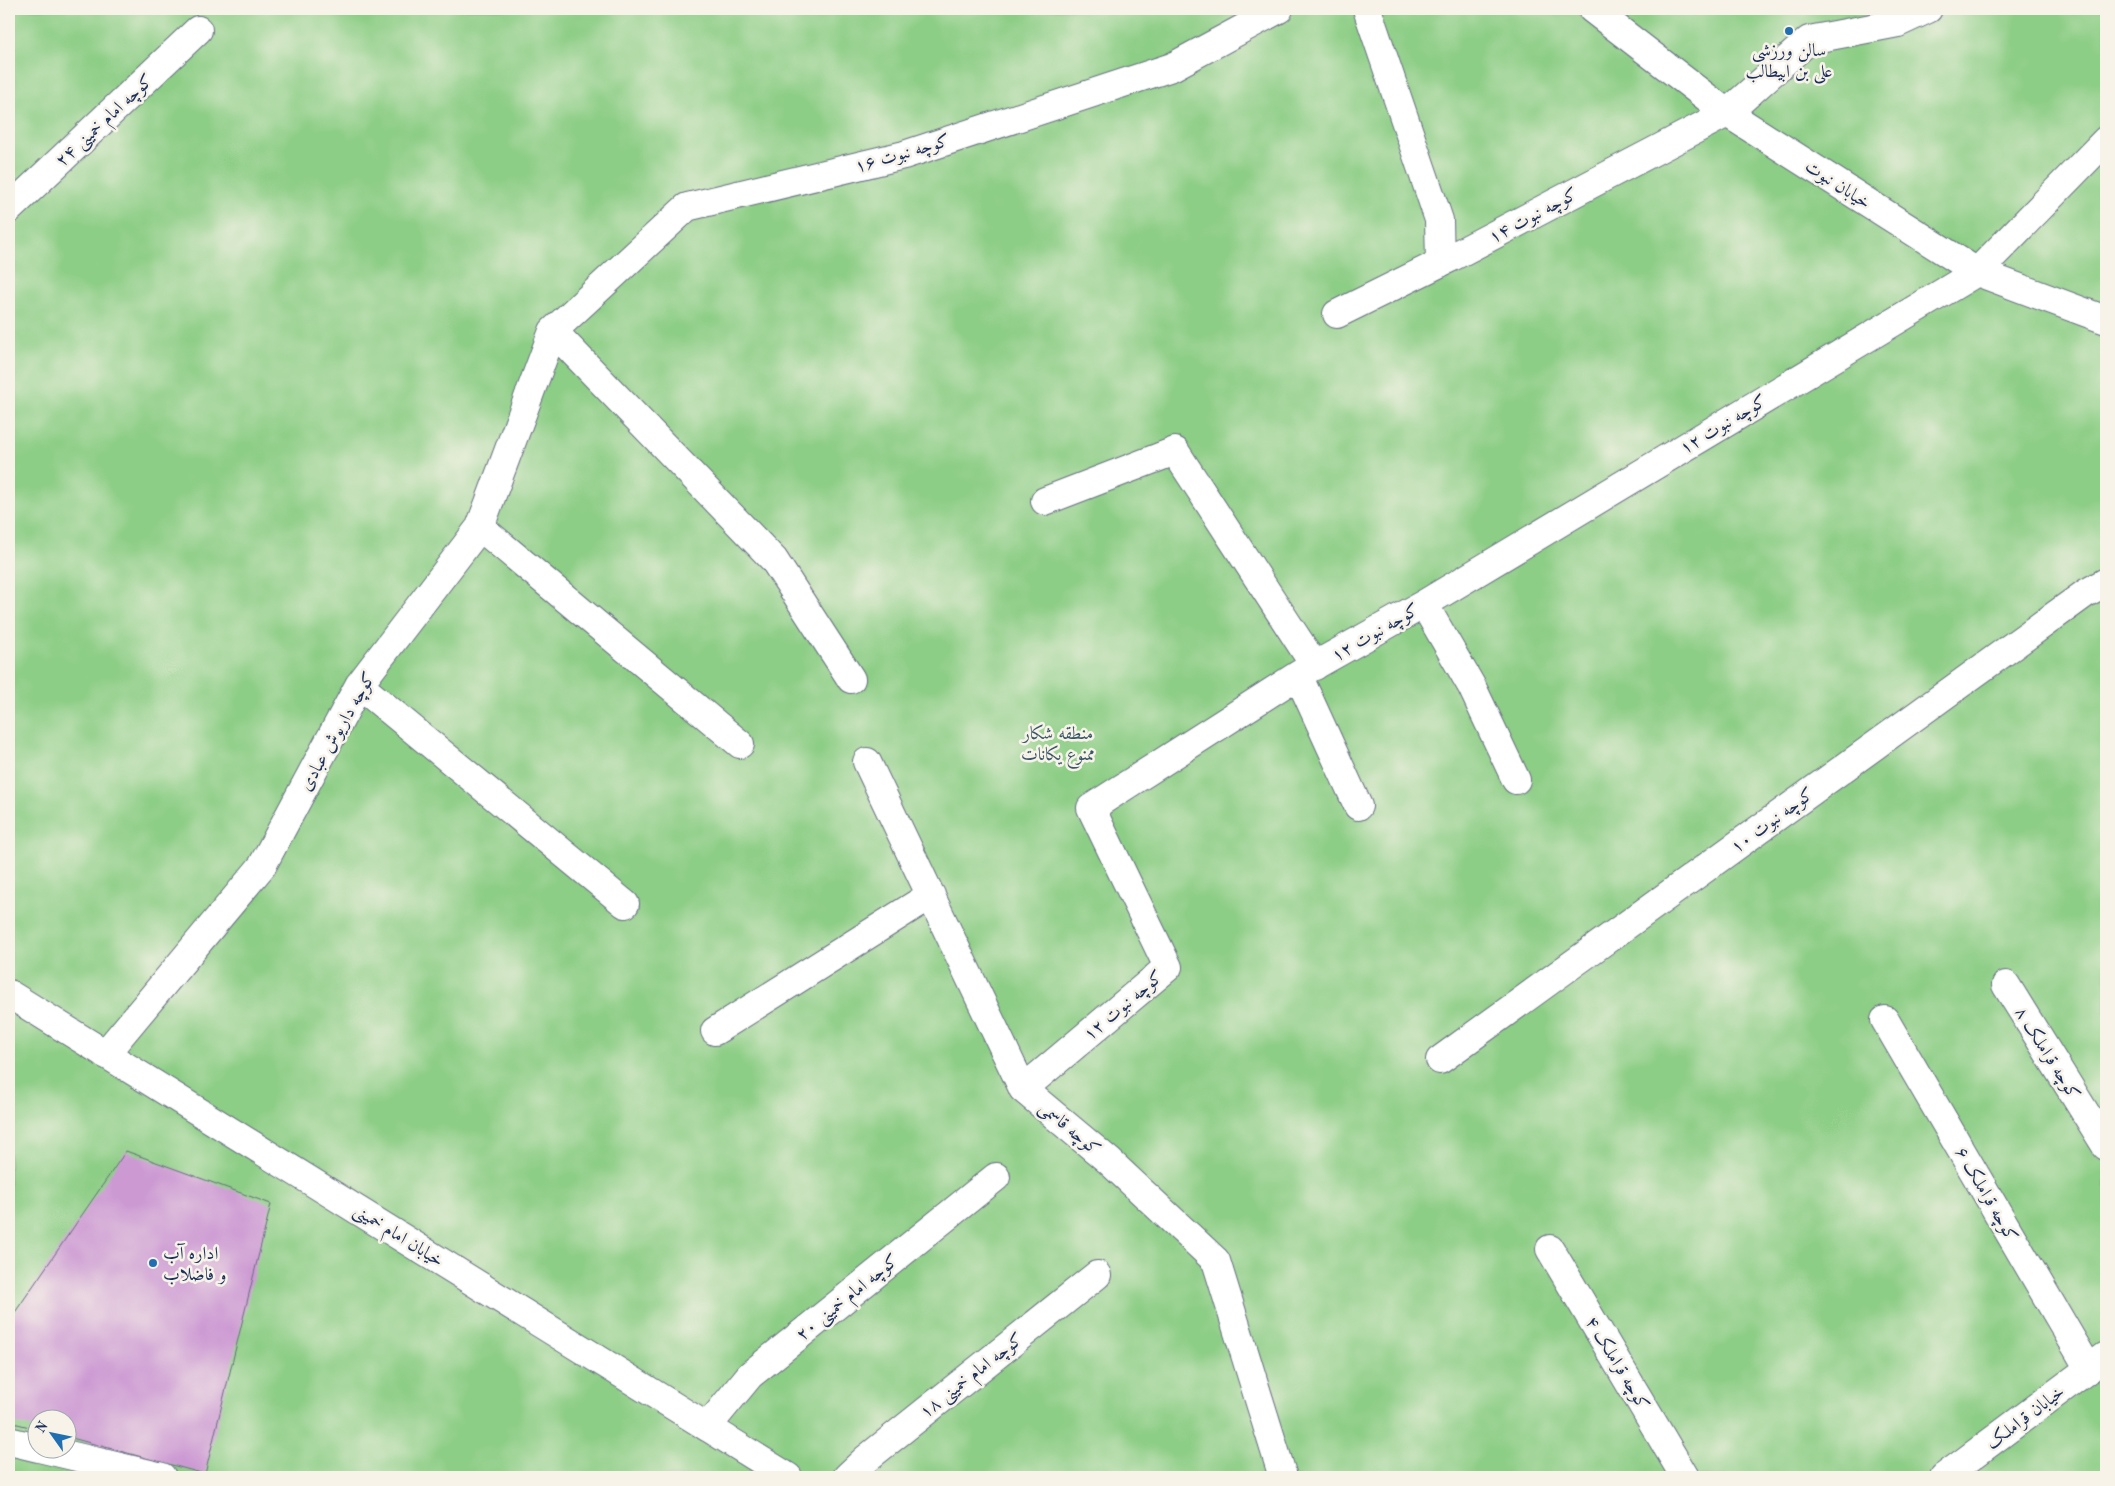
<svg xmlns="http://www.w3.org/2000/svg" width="2115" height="1486" font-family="'Old Standard TT',Amiri,serif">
	<rect width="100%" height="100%" fill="#f7f3e8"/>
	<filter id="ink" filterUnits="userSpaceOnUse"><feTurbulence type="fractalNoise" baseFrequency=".02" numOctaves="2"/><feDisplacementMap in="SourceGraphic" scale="10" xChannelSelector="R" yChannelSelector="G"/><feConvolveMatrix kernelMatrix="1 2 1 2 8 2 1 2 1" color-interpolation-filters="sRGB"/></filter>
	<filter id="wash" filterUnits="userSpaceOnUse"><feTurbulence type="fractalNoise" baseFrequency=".0096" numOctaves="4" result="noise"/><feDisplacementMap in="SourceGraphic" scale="20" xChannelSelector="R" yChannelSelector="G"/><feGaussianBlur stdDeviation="1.12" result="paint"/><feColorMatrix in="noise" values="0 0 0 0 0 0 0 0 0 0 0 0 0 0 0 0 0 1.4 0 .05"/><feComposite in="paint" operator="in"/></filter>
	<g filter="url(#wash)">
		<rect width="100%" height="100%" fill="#ecddba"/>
		<!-- green -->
		<path fill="#8dce86" stroke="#547e72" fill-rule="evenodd" d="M9,9H2106V1477H9ZM38,1418H68V1448H38Z"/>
		<g id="blocks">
			<!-- building -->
			<path fill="#cc99d3" d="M126,1151L271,1204L205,1474L68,1437V1418H38V1429L9,1422V1321Z"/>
		</g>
	</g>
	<g filter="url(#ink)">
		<use href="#blocks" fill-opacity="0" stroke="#646c7e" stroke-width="1"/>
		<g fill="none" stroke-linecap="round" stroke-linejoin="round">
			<!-- minor casing -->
			<g stroke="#646c7e" stroke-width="30">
				<path id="minor" d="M1367,9L1439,220L1440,263
					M1592,9L1727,113L1977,272L2106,320
					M9,209L198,30
					M1337,314L1450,258L1727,113L1809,40L1898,23L1928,9
					M553,331L774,560L851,679
					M1045,501L1175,451L1315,666
					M480,527L740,744
					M1424,604L1472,687L1516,780
					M1298,675L1358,806
					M359,685L625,904
					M867,762L1023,1089L1109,1161L1216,1261L1283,1477
					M2006,985L2106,1146
					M1885,1020L2089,1369
					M715,1031L931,895
					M105,1054L262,866L359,685L480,527L553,331L687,207L904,155L1172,67L1279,9
					M1440,1060L2086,593L2106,582
					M1023,1089L1168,967L1091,808L1298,675L1424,604L1977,272L2106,140
					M1550,1249L1685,1477
					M707,1427L750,1375L996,1177
					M9,1441L38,1448
					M39,1448L162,1477
					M847,1477L866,1459L1097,1275
					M1944,1477L2106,1356"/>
			</g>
			<!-- major casing -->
			<g stroke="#646c7e" stroke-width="30">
				<path id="major" d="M9,994L788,1477"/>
			</g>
			<!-- minor -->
			<use href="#minor" stroke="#fff" stroke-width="28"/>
			<!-- major -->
			<use href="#major" stroke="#fff" stroke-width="28"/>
		</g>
	</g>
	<!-- markers -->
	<g fill="#1f6fb2" stroke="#f7f3e8" stroke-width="2">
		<circle cx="1789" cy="31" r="5"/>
		<circle cx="153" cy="1263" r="5"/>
	</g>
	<g text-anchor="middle" stroke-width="5" stroke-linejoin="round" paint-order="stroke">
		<!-- poi labels -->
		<g font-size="18" fill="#1b2f5e" stroke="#f7f3e8">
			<text x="1789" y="56">سالن ورزشی<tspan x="1789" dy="21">علی بن ابیطالب</tspan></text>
			<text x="163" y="1259" text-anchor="start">اداره آب<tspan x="163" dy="21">و فاضلاب</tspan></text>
		</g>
		<!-- street labels -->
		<g font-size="18" fill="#1b2f5e" stroke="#f7f3e8">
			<text transform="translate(104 120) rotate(-43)" y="6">کوچه امام خمینی ۲۴</text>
			<text transform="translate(902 153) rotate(-16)" y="6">کوچه نبوت ۱۶</text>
			<text transform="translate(1838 184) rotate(33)" y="6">خیابان نبوت</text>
			<text transform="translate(1533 215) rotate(-28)" y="6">کوچه نبوت ۱۴</text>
			<text transform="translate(1723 424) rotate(-31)" y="6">کوچه نبوت ۱۲</text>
			<text transform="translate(1375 632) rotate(-30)" y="6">کوچه نبوت ۱۲</text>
			<text transform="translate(337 731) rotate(-60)" y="6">کوچه داریوش عبادی</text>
			<text transform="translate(1772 820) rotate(-36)" y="6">کوچه نبوت ۱۰</text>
			<text transform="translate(1123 1005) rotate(-40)" y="6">کوچه نبوت ۱۲</text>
			<text transform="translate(2048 1053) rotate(58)" y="6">کوچه قراملک ۸</text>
			<text transform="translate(1070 1128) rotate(40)" y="6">کوچه قاسمی</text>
			<text transform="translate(1987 1194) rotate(60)" y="6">کوچه قراملک ۶</text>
			<text transform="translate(399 1235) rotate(32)" y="6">خیابان امام خمینی</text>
			<text transform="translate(847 1297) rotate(-39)" y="6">کوچه امام خمینی ۲۰</text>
			<text transform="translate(1618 1363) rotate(59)" y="6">کوچه قراملک ۴</text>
			<text transform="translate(971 1375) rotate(-38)" y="6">کوچه امام خمینی ۱۸</text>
			<text transform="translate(2025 1417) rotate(-37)" y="6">خیابان قراملک</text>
		</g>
		<!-- park labels -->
		<g font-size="18" fill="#385768" stroke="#f7f3e8">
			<text x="1058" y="739">منطقه شکار<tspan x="1058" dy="21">ممنوع یکانات</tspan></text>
		</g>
	</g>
	<!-- margin -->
	<rect width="2115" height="1486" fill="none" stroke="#f7f3e8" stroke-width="30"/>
	<!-- north arrow -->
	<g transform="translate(52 1434) rotate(303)"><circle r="24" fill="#f7f3e8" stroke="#9fa5b1"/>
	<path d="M0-4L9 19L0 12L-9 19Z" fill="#1f6fb2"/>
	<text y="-8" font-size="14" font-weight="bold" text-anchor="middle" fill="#1b2f5e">N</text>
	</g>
</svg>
